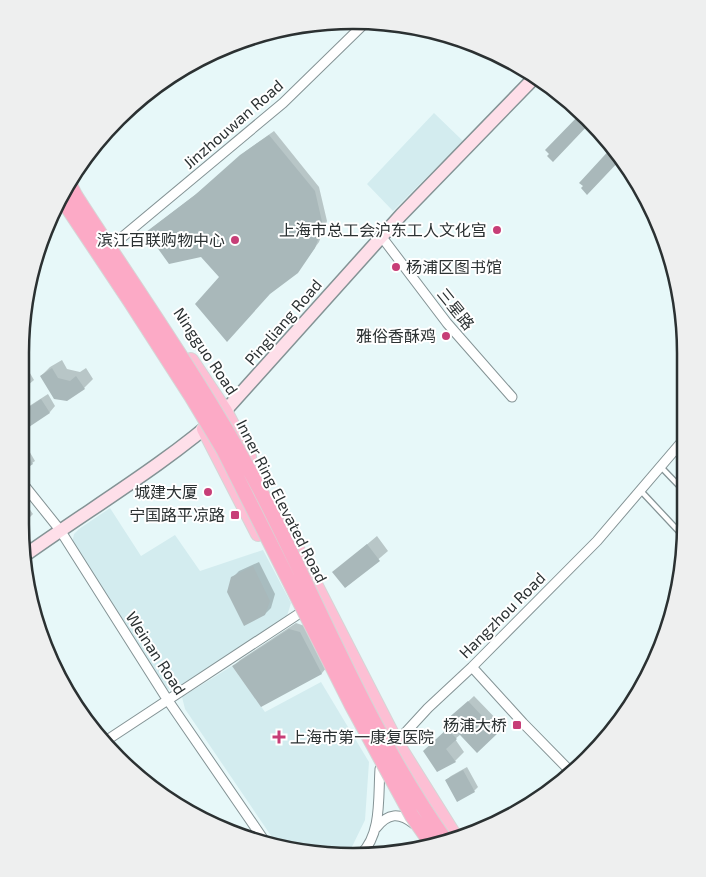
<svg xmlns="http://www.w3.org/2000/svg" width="706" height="877" font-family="'Exo 2','Noto Sans SC',sans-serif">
	<rect width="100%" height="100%" fill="#e7f8f9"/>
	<!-- built -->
	<path fill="#d3ecef" d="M434,113L463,141L393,211L367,184Z
		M110,508L141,556L175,535L200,571L263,550L291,603L287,616L176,689L172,690L166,689L72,544L74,534L79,529Z
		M232,666L265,712L321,682L369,762L365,820L349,853L345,855L332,856L278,846L185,709L182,697Z"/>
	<!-- shadow -->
	<path fill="#0003" d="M274,131L319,187L327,221L319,242L297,272L221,276L201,256L152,228L200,191L246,151Z
		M62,360L67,369L80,372L86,368L93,379L84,388L41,376L50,367Z
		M27,368L34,380L21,391V372Z
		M48,394L55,406L50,412L20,431V412Z
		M28,449L35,461L22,470L20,453Z
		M20,495L33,514L26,521L30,526L21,533Z
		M377,536L388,551L346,587L334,572Z
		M259,562L275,594L271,608L265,614L232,578L239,571Z
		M296,623L305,626L327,667L322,673L262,705L234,666L240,660Z
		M474,696L503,726L477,751L461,734L455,739L464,752L455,761L434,742L453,725L454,715Z
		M467,767L478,787L474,791L446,780L451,776Z"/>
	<!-- building -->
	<path fill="#a9b8ba" d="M581,113L591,122L553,162L547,156L549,154L545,150Z
		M269,135L315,191L323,226L315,248L298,273L270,294L227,342L195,304L219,277L201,257L169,264L146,232L195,195L240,155Z
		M613,146L622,158L587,195L581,188L583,186L579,183Z
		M52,368L58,378L70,381L76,376L85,389L67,401L54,399L40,376Z
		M21,373L29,386L21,392Z
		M41,399L50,413L20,433V413Z
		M25,450L33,464L21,472L20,453Z
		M20,509L28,521L20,526L25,532L21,535L20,524Z
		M367,544L380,561L345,588L332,572Z
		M253,566L270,601L265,615L244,626L227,592L231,577Z
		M289,629L300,632L322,674L261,707L232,666Z
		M468,701L498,733L477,753L446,720Z
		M447,729L457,739L446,749L456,762L437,772L423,751Z
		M463,770L475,792L457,802L445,780Z"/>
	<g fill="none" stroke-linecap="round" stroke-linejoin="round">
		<!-- service casing -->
		<g stroke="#849395" stroke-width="7">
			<path id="service" d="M661,467L685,492
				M641,491L685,538"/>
		</g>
		<!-- minor casing -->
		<g stroke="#849395" stroke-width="11">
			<path id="minor" d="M381,236L447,323L512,397
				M114,244L283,103L366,22
				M20,480L60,530L167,699L266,843
				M472,667L523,723L573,774
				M104,742L300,613
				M394,745L428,708L472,667L597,541L685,438
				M376,828C388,813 399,812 414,824
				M361,854C382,834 378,797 380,769L384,763"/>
		</g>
		<!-- secondary casing -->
		<g stroke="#849395" stroke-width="15">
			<path id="secondary" d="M24,556C91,508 163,466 225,411L401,215L536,76"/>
		</g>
		<!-- primary casing -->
		<g stroke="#d5d6d6" stroke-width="16">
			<path id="primary" d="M191,360L225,411L249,457
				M204,429L258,534
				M280,516L396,742L456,838"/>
		</g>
		<!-- trunk casing -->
		<g stroke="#d5d6d6" stroke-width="16">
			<path id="trunk" d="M70,185L75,195"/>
		</g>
		<!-- service -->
		<use href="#service" stroke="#fff" stroke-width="4.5"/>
		<!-- minor -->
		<use href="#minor" stroke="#fff" stroke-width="9"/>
		<!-- secondary -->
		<use href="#secondary" stroke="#fedfe9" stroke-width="12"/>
		<!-- primary -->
		<use href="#primary" stroke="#fdbfd4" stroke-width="14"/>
		<!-- trunk -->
		<use href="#trunk" stroke="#fcaac6" stroke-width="14"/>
		<!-- trunk-bridge casing -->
		<g stroke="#d5d6d6" stroke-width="16" stroke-linecap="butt">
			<path id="trunk-bridge" d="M75,195C138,293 206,388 260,490C320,606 370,734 446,841
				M62,199L130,301L191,396L224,451L352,706L412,816L433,846"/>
		</g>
		<!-- trunk-bridge -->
		<use href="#trunk-bridge" stroke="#fcaac6" stroke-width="14"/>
	</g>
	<!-- markers -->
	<g fill="#c73e77" stroke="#fff" stroke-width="2">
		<circle cx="497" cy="230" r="5"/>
		<circle cx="235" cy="240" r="5"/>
		<circle cx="396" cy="267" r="5"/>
		<circle cx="446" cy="336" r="5"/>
		<circle cx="208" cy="492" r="5"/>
		<rect x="230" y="510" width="10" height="10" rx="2.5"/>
		<rect x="512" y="720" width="10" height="10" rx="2.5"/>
		<path d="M276.5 729.5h5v5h5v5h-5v5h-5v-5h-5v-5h5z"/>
	</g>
	<g text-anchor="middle" stroke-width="4" stroke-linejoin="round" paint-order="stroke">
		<!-- street labels -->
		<g font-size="16" fill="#2b3132" stroke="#fff">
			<text transform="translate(233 124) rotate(-41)" y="6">Jinzhouwan Road</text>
			<text transform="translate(456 309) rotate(51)" y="6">三星路</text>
			<text transform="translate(283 322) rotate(-49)" y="6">Pingliang Road</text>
			<text transform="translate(206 351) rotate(56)" y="6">Ningguo Road</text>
			<text transform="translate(282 501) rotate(63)" y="6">Inner Ring Elevated Road</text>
			<text transform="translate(502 615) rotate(-45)" y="6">Hangzhou Road</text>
			<text transform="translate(156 653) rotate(57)" y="6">Weinan Road</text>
		</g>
		<!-- poi labels -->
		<g font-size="16" fill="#2b3132" stroke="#fff" text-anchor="end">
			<text x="487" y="236">上海市总工会沪东工人文化宫</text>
			<text x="225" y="246">滨江百联购物中心</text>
			<text x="406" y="273" text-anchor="start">杨浦区图书馆</text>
			<text x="436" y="342">雅俗香酥鸡</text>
			<text x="198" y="498">城建大厦</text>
			<text x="225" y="521">宁国路平凉路</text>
			<text x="507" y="731">杨浦大桥</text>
			<text x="290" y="743" text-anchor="start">上海市第一康复医院</text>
		</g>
	</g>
	<!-- crop -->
	<path d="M0 0H706V877H0ZM353 29H353A324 324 0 0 1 677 353V524A324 324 0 0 1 353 848H353A324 324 0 0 1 29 524V353A324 324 0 0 1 353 29Z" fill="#eeefef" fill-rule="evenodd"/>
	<path fill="none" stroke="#2b3132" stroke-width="2.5" d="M353 29H353A324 324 0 0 1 677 353V524A324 324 0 0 1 353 848H353A324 324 0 0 1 29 524V353A324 324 0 0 1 353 29Z"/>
</svg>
